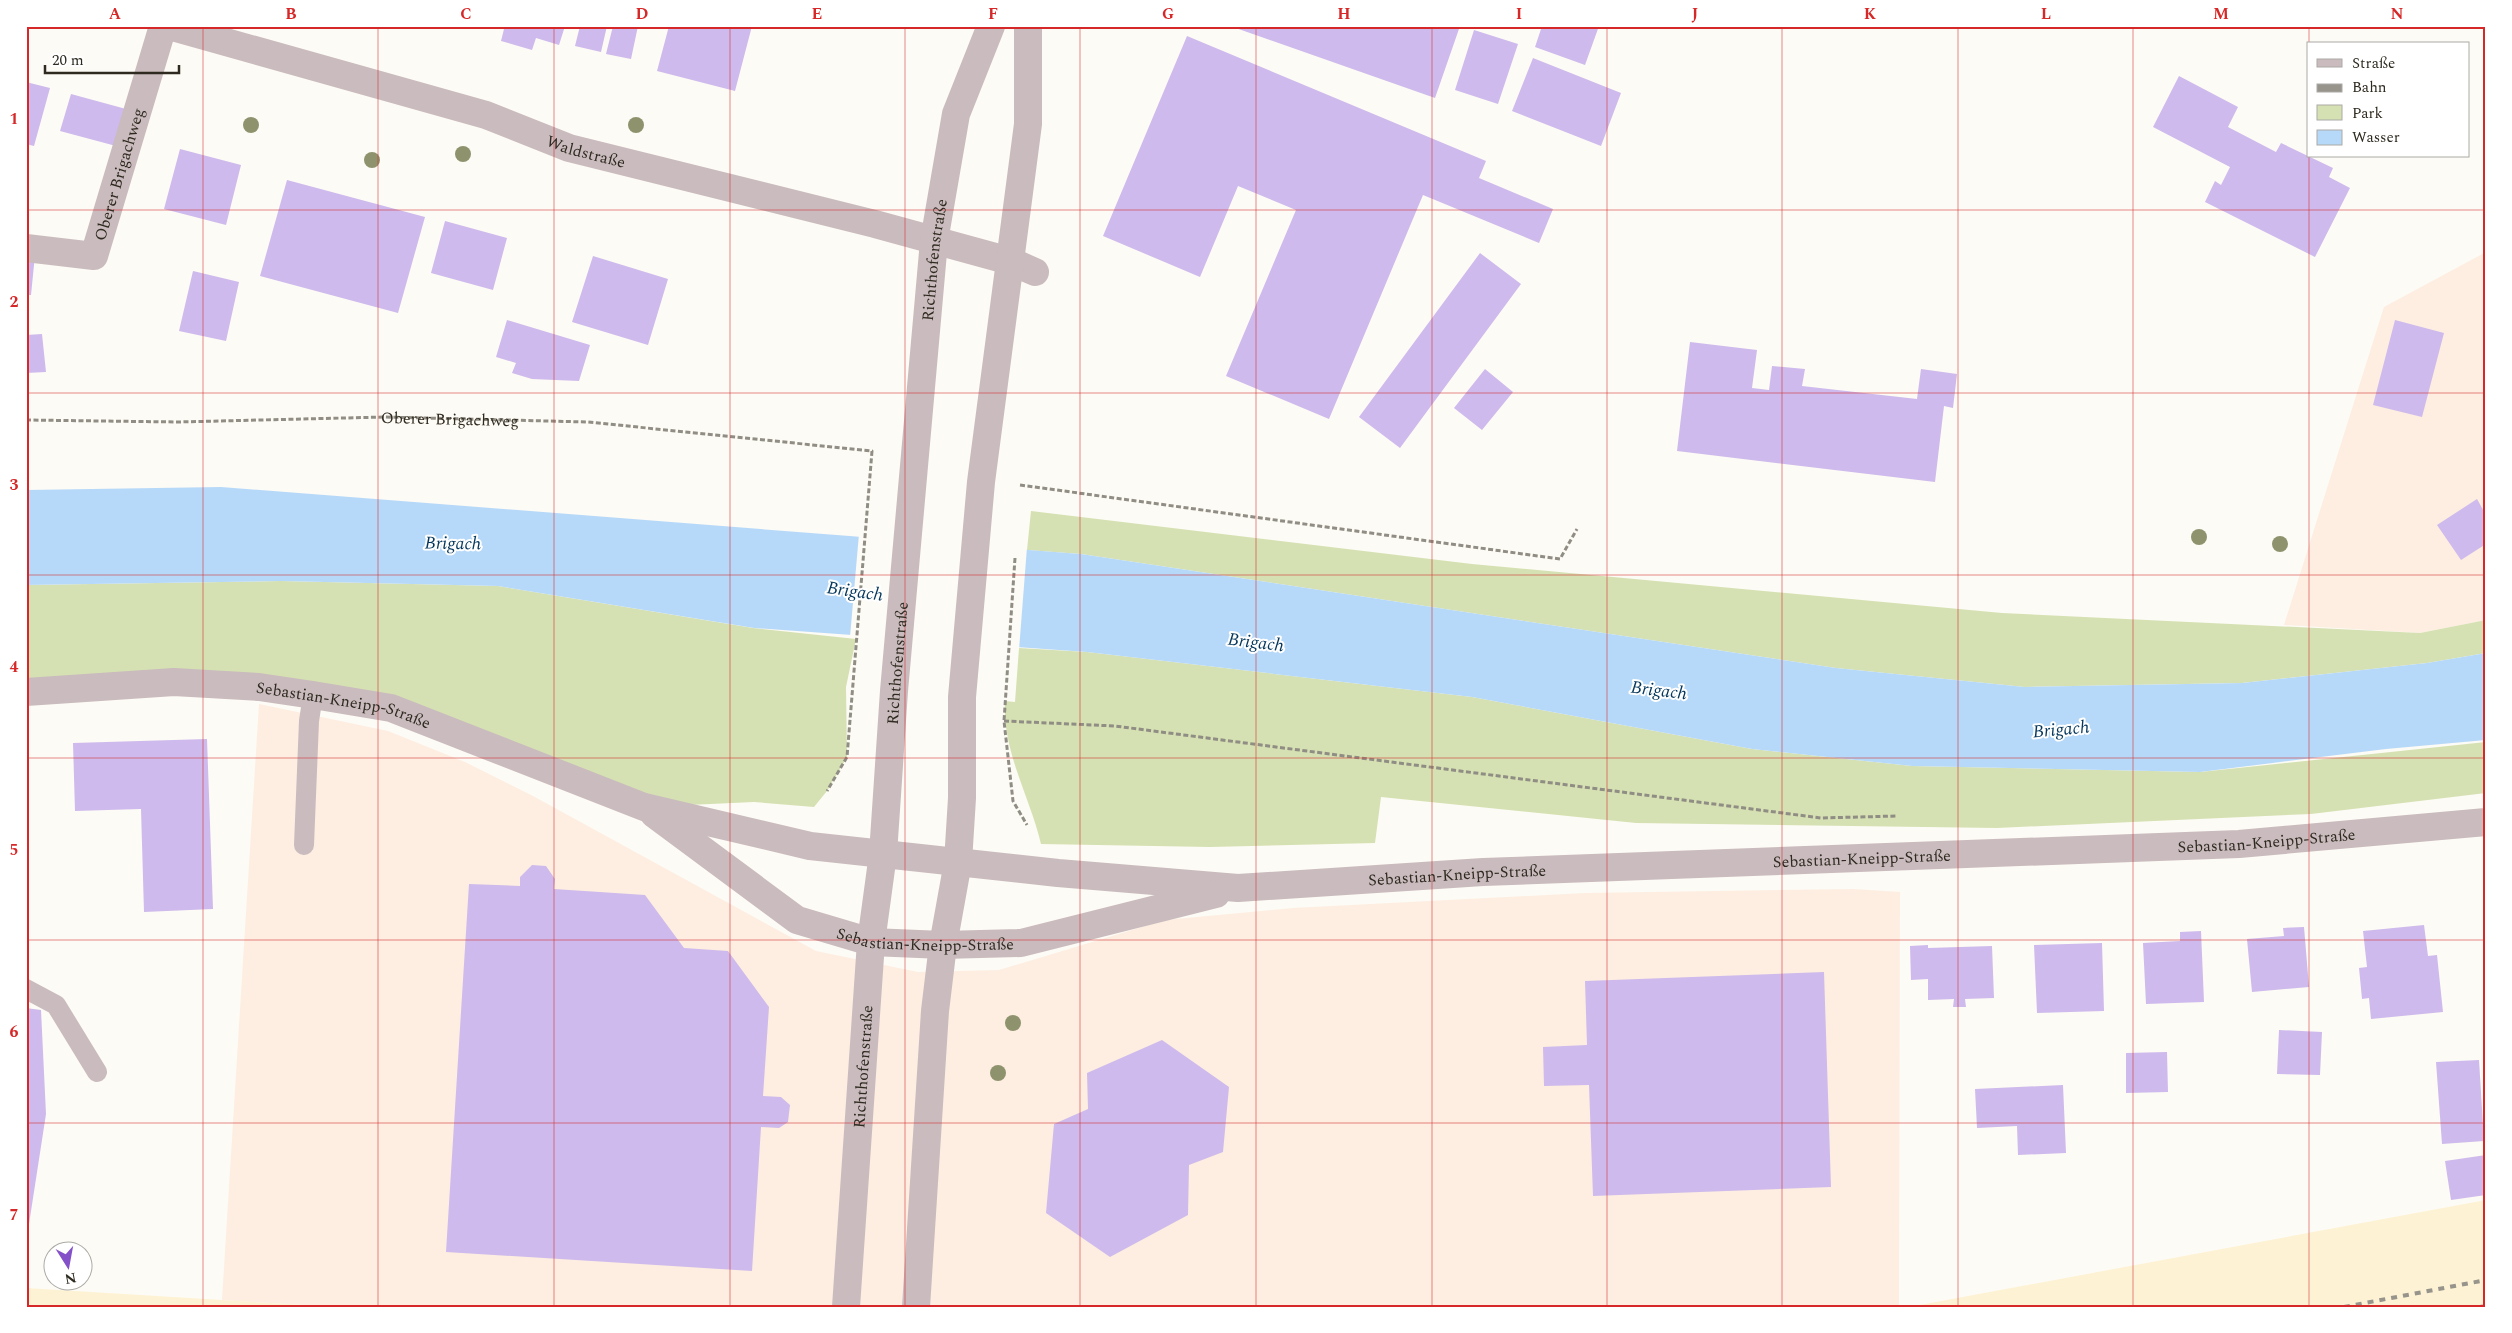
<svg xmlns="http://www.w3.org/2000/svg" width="2512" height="1333" font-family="Spectral,serif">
	<rect width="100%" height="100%" fill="#fdfbf5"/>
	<!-- commercial -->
	<path fill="#fdeee1" d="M2486,252V620L2420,633L2284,625L2384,307Z
		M259,704L388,731L465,762L533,796L816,951L918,972L999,970L1165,920L1293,908L1585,893L1853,889L1900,892L1899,1307H338L222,1300Z"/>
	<!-- built -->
	<path fill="#fdf2d4" d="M2486,1200V1307H1909Z
		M26,1288L222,1300L338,1307H26Z"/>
	<!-- green -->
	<path fill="#d5e1b2" d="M1031,511L1472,564L2002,613L2420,633L2486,620V653L2427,663L2242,683L2025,687L1836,668L1081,554L1027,550Z
		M281,581L498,586L753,628L856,639L846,687L847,757L827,791L814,807L754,802L644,807L313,695L26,692V585Z
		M1019,648L1087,652L1472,697L1752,749L1912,766L2200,772L2486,742V793L2311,814L1997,828L1636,823L1381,797L1375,843L1210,847L1041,844C1030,797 1002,751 1005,701L1015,702Z"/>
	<!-- water -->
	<path fill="#b7d9f9" d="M221,487L1081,554L1836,668L2025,687L2242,683L2427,663L2486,653V740L2386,749L2200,772L1912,766L1752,749L1472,697L1087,652L754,628L498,586L281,581L26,585V490Z"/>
	<!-- pier -->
	<path fill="#fdfbf5" d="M859,534L1027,547L1019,650L850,637Z"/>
	<!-- building -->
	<path fill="#cebaec" d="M495,26H565L559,45L536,38L532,50L501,41L504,29Z
		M580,26H607L601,52L575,46Z
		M613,26H638L631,59L606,54Z
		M669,26H752L735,91L657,71Z
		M1230,26H1460L1435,98Z
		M1542,26H1599L1585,65L1535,47Z
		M1474,30L1518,44L1498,104L1455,90Z
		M1187,36L1486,161L1479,178L1553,209L1539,243L1423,195L1329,419L1226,376L1296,210L1238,186L1200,277L1103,236Z
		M1533,58L1621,93L1601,146L1512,111Z
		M2179,76L2238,107L2228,127L2276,152L2281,143L2333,168L2329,177L2350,188L2315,257L2205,202L2215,181L2221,185L2230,167L2153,127Z
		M26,82L50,88L34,146L26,144Z
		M71,94L126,109L116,146L60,131Z
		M180,149L241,165L226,225L164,209Z
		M287,180L425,217L398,313L260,276Z
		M445,221L507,238L493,290L431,273Z
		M1480,253L1521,284L1400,448L1359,417Z
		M26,254L35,255L31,295H26Z
		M593,256L668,279L648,345L572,322Z
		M193,271L239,282L226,341L179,331Z
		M507,320L590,345L579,381L532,379L512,373L516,363L496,357Z
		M2395,320L2444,333L2422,417L2373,405Z
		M42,334L46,372L26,373V335Z
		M1690,342L1757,350L1752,388L1769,390L1772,366L1805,369L1802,386L1917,399L1921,369L1957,374L1953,408L1944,406L1935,482L1677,451Z
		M1485,369L1513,392L1482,430L1454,408Z
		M2477,499L2486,515V544L2461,560L2437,525Z
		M207,739L213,909L144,912L141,809L75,811L73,743Z
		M532,865L546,866L555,879L554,889L645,895L684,948L728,951L769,1007L763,1096L781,1097L790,1105L788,1122L779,1128L761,1127L752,1271L446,1252L469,884L520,886V877Z
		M2424,925L2428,956L2437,955L2443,1012L2371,1019L2369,998L2362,999L2359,968L2367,967L2363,931Z
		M2304,927L2309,987L2252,992L2247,939L2284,936L2283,928Z
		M2201,931L2204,1002L2146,1004L2143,943L2180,941V932Z
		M2102,943L2104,1011L2037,1013L2034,945Z
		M1928,945V948L1992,946L1994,998L1965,999L1966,1007H1953L1954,999L1928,1000V979L1911,980L1910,946Z
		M1824,972L1831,1187L1593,1196L1589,1085L1544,1086L1543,1047L1587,1045L1585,981Z
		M26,1008L41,1010L46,1114L27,1237Z
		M2279,1030L2322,1032L2320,1075L2277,1074Z
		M1162,1040L1229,1087L1223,1152L1189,1165L1188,1215L1110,1257L1046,1213L1054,1124L1088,1109L1087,1073Z
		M2167,1052L2168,1092L2126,1093V1053Z
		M2479,1060L2484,1141L2442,1144L2436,1062Z
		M2063,1085L2066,1153L2018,1155L2017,1126L1977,1128L1975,1089Z
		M2486,1155V1195L2451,1200L2445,1161Z"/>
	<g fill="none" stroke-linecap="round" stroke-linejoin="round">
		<!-- path -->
		<g stroke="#908d84" stroke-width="3" stroke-dasharray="5 2.5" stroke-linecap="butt">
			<path id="s1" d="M26,420L178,422L385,417L588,422L872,451L847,757L827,791"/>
			<path d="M1020,485L1560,559L1577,529"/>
			<path d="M1015,558L1004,721L1013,801L1027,825"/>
			<path d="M1004,721L1115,726L1821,818L1897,816"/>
		</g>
		<!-- service -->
		<path stroke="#cabbbe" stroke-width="20" d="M304,845L309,721L313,695
			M26,989L56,1005L97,1072"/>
		<!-- minor -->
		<g stroke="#cabbbe" stroke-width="28">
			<path id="s2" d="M169,26L486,115L569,148L875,224L1010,261L1035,272"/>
			<path id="s3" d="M26,248L94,256L163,26"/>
			<path id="s4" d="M26,692L174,682L259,687L313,695L391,708L644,807L810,846L1058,873L1238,888L1483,872L2239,844L2486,822"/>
			<path id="s5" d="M654,814L797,920L871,942L943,945L1021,943L1216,894"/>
		</g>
		<!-- tertiary -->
		<g stroke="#cabbbe" stroke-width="28">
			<path id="s6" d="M846,1307L871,942L883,854L894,691L934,241L956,114L991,26"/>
			<path d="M916,1307L935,1011L943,945L958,862L962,798V697L981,482L1028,124V26"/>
		</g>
		<!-- rail -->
		<path stroke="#97948c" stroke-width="4" stroke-dasharray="6 6" stroke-linecap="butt" d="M2344,1307L2486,1280
			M2480,1307L2486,1306"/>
	</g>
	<!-- trees -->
	<g fill="#8e936e">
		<circle cx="251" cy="125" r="8"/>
		<circle cx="636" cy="125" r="8"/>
		<circle cx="463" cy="154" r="8"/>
		<circle cx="372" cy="160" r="8"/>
		<circle cx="2199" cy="537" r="8"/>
		<circle cx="2280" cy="544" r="8"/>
		<circle cx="1013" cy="1023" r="8"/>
		<circle cx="998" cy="1073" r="8"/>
	</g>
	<!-- grid -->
	<path fill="none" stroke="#d62828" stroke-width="1" stroke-opacity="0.55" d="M203,26V1307M378,26V1307M554,26V1307M730,26V1307M905,26V1307M1080,26V1307M1256,26V1307M1432,26V1307M1607,26V1307M1782,26V1307M1958,26V1307M2133,26V1307M2309,26V44M2309,156V1307M26,210H2486M26,393H2486M26,575H2486M26,758H2486M26,940H2486M26,1123H2486"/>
	<g text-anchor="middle" stroke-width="4" stroke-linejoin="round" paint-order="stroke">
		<!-- street labels -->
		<g font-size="16" fill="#2e2a1f" stroke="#fff">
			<text dy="6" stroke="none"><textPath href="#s2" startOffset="436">Waldstraße</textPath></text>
			<text dy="6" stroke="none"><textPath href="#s3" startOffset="154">Oberer Brigachweg</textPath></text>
			<text dy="6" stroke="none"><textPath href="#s6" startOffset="1051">Richthofenstraße</textPath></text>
			<text dy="6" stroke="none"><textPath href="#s1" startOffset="424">Oberer Brigachweg</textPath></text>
			<text dy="6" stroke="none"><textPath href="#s6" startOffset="646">Richthofenstraße</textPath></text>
			<text dy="6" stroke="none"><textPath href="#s4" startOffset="320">Sebastian-Kneipp-Straße</textPath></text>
			<text dy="6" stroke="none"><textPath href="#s4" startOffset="2269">Sebastian-Kneipp-Straße</textPath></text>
			<text dy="6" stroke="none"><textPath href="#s4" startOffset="1864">Sebastian-Kneipp-Straße</textPath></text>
			<text dy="6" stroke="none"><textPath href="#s4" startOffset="1459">Sebastian-Kneipp-Straße</textPath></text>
			<text dy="6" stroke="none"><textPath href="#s5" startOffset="309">Sebastian-Kneipp-Straße</textPath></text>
			<text dy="6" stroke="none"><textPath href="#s6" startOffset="241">Richthofenstraße</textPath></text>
		</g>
		<!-- water labels -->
		<g font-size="18" font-style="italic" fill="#05375c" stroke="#fff">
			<text transform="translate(453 543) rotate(1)" y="6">Brigach</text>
			<text transform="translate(855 591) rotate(8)" y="6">Brigach</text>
			<text transform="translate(1256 642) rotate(7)" y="6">Brigach</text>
			<text transform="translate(1659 690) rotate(7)" y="6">Brigach</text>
			<text transform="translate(2061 729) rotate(-5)" y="6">Brigach</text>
		</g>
	</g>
	<!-- border -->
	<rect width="2512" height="1333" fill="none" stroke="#ffffff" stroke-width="55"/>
	<!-- legend -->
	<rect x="2307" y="42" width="162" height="115" fill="#ffffff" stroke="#abaaa5"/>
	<rect x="2317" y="59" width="25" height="8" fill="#cabbbe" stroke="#abaaa5"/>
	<text x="2352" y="68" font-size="15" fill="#2e2a1f">Straße</text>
	<rect x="2317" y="84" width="25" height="8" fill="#97948c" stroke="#abaaa5"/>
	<text x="2352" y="92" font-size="15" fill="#2e2a1f">Bahn</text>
	<rect x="2317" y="105" width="25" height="15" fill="#d5e1b2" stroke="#abaaa5"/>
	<text x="2352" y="118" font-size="15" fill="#2e2a1f">Park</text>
	<rect x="2317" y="130" width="25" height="15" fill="#b7d9f9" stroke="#abaaa5"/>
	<text x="2352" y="142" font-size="15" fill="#2e2a1f">Wasser</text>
	<!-- north arrow -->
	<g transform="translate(68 1266) rotate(169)"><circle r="24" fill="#ffffff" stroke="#abaaa5"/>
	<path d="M0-4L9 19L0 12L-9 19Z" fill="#8551c9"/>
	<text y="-8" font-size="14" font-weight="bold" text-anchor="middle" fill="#2e2a1f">N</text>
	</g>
	<!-- scale -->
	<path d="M45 65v8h134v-8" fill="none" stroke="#2e2a1f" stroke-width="2.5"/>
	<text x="52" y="65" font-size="15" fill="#2e2a1f" stroke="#ffffff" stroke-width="4" paint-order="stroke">20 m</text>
	<rect x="28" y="28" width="2456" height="1278" fill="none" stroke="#d62828" stroke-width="2"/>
	<g font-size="16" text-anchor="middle" font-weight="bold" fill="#d62828">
		<text x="115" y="19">A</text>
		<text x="291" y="19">B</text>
		<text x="466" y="19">C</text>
		<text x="642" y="19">D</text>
		<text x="817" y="19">E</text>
		<text x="993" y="19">F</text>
		<text x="1168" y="19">G</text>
		<text x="1344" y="19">H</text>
		<text x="1519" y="19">I</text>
		<text x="1695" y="19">J</text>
		<text x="1870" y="19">K</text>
		<text x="2046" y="19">L</text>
		<text x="2221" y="19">M</text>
		<text x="2397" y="19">N</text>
		<text x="14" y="124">1</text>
		<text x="14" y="307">2</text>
		<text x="14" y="490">3</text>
		<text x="14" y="672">4</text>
		<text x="14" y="855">5</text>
		<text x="14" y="1037">6</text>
		<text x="14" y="1220">7</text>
	</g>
</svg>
